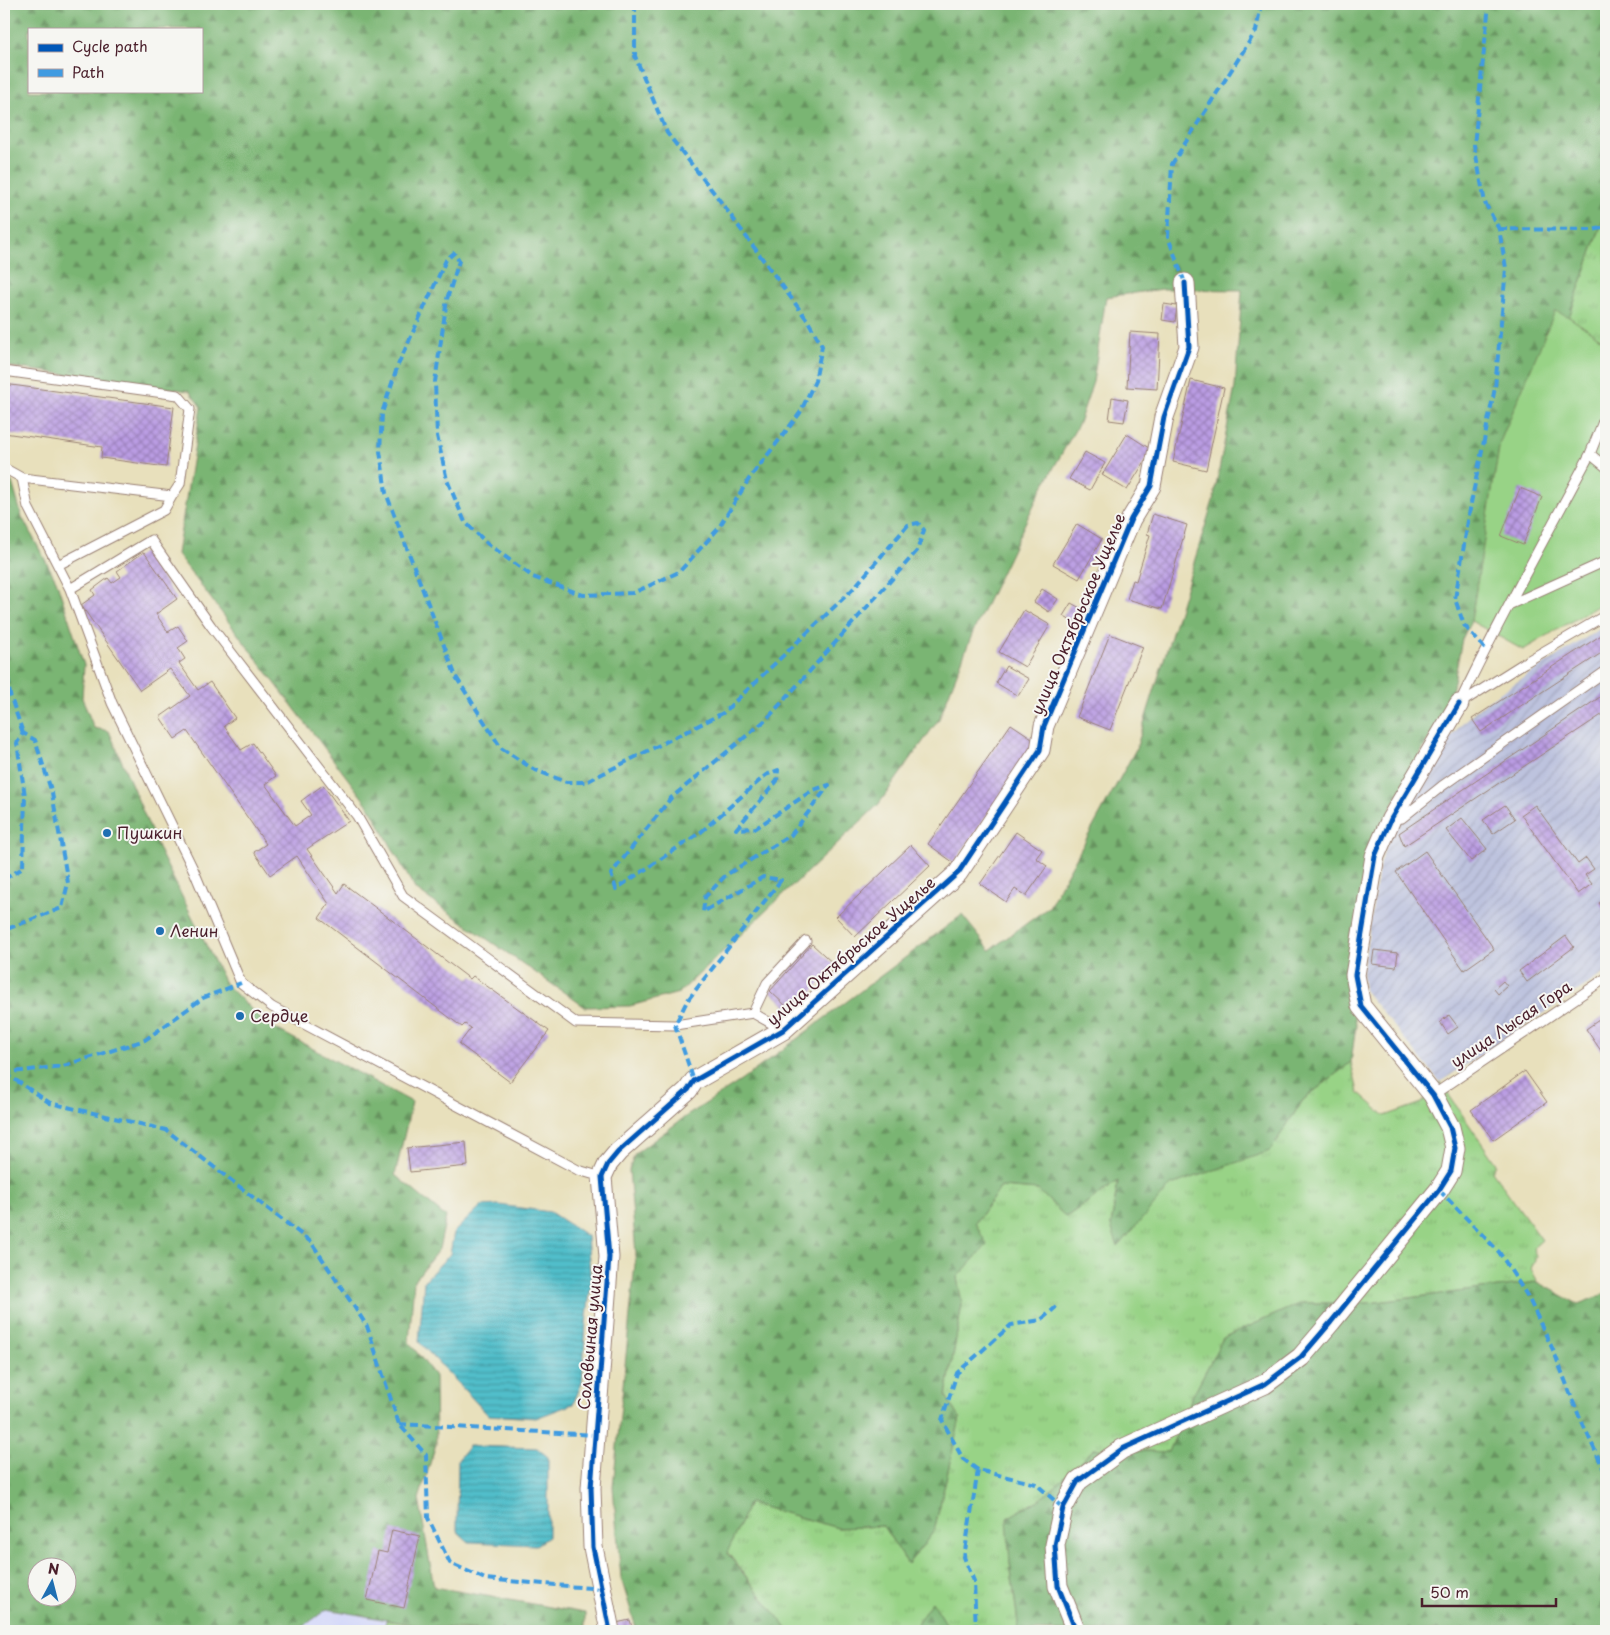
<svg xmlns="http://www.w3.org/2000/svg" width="1610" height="1635" font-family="'Playpen Sans',sans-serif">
	<defs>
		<pattern id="industrial-furrows" width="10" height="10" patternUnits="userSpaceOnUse" patternTransform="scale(1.25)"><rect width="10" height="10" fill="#bdc3de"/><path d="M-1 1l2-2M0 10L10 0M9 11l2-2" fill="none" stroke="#a4a7bf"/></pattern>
		<pattern id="grass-tufts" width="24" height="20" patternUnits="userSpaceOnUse" patternTransform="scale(1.25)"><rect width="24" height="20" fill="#98d386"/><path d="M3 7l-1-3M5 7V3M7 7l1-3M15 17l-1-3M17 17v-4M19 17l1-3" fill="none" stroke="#84b574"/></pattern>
		<pattern id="forest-firs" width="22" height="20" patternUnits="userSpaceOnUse" patternTransform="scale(1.25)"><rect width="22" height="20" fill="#7ab573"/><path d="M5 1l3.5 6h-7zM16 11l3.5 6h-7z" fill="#66935f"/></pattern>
		<pattern id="water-rules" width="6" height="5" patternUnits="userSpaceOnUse" patternTransform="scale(1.25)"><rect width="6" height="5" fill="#51beca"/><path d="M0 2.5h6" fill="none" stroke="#459aa4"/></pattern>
		<pattern id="building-cross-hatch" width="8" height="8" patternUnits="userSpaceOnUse" patternTransform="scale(1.25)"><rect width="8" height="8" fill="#ba9ce3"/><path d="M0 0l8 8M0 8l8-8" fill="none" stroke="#997fb8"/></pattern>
	</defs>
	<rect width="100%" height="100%" fill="#f6f6f2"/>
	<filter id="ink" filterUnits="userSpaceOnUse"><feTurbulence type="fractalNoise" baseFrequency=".02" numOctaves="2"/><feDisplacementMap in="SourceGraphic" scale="10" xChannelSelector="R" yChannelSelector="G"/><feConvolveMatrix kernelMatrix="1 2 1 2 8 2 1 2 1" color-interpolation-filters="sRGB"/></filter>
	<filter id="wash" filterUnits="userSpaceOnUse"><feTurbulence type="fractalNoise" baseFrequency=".0096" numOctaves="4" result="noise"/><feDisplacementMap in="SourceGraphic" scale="20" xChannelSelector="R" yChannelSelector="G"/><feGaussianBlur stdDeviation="1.12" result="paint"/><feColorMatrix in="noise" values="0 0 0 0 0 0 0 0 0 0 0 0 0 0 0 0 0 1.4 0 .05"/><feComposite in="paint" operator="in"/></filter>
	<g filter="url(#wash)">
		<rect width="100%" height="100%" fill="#e8e0bc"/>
		<!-- built -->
		<path fill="#d4d8f9" d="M327,1609L426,1627L507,1631H297Z"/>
		<!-- industrial -->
		<path fill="url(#industrial-furrows)" d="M1606,625V972L1440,1082L1364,990L1362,975L1380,862L1402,808L1441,749L1464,721L1487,701Z"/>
		<!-- grass -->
		<path fill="url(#grass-tufts)" stroke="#717958" d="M1606,211V342L1569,317Z
			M1351,1062L1358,1092L1385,1116L1422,1103L1440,1082L1496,1164L1492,1171L1542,1240L1533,1248L1536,1257L1531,1269L1538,1282L1369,1303H1301L1223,1338L1193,1395L1169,1452L1094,1449L1042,1498L1008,1518L1010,1563L1019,1631H951L932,1602L914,1629L880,1626L863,1631H789L727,1552L749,1503L838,1528L883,1526L908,1564L934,1531L960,1418L946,1396L962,1304L957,1277L986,1245L975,1223L1001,1187L1038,1190L1066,1217L1118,1181L1111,1226L1119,1246L1170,1185L1270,1150L1303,1100Z
			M386,1620L426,1627L508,1631H384Z"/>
		<!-- forest -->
		<path fill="url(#forest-firs)" stroke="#626a4f" fill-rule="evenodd" d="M4,4H1606V211L1569,317L1555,312L1500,442L1471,621L1462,639L1451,697L1368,851L1349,976L1356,1025L1351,1062L1303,1100L1270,1151L1171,1185L1118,1247L1111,1226L1118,1181L1066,1217L1038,1190L1001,1187L975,1223L987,1245L957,1277L962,1304L946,1396L960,1418L934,1531L908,1564L883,1526L838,1528L749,1503L727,1553L789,1631H637L621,1578L613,1487L636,1254L629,1170L635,1154L685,1117L742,1080L962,915L990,950L1049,907L1136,749L1213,501L1235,387L1242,290L1163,289L1106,297L1093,382L1079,423L1040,492L973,632L939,719L878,805L679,993L630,1006L585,1007L415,889L370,808L177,554L201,407L189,391L4,366ZM29,29H201V91H29Z
			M4,478L12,482L22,517L56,580L84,665L82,698L94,728L109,731L160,852L225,983L265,1023L412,1102L395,1175L446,1217L439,1249L414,1281L409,1342L435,1376L436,1444L419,1499L434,1587L585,1613V1631H508L426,1627L327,1609L297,1631H4ZM38,1568H68V1598H38Z
			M1538,1282L1578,1304L1602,1295L1606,1292V1631H1019L1010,1563L1007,1518L1042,1498L1094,1449L1169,1452L1193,1395L1223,1338L1301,1303H1369Z
			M932,1601L951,1631H863L880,1626L914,1629Z"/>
		<!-- pitch -->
		<path fill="#98d386" stroke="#717958" d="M1555,311L1569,317L1606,342V601L1523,650L1471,621L1500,442Z"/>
		<!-- water -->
		<path fill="url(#water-rules)" stroke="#4e6e7a" d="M499,1205L550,1212L587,1236L591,1284L586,1324L582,1383L573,1404L536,1418L488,1415L419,1342L424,1281L450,1254L454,1232L481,1206Z
			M469,1446L537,1448L548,1457V1537L536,1545L469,1542L457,1531L458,1460Z"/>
		<g id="blocks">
			<!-- building -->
			<path fill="url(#building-cross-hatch)" d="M1164,304L1177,306L1175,322L1162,320Z
				M1130,332L1160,334L1157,389L1127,387Z
				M1191,380L1224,388L1206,470L1173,462Z
				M4,384L174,407L166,467L101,458L102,447L4,433Z
				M1112,397L1128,400L1124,422L1109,420Z
				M1127,434L1152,450L1127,490L1102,475Z
				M1085,452L1105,463L1090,490L1069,479Z
				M1520,488L1542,497L1523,545L1501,536Z
				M1153,514L1187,525L1162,609L1127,599L1133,580L1136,581L1150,535L1147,534Z
				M1077,524L1102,539L1079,579L1053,564Z
				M144,552L177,599L156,614L168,632L178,626L188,641L178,648L185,659L179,663L198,690L210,682L235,718L224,726L241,750L253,743L276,776L265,784L295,826L311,815L301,801L323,785L349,821L307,849L338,893L344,884L470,979L473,976L549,1031L510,1082L459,1044L471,1028L465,1024L462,1027L319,918L329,904L297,856L270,875L254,852L266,844L187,731L175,739L160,717L190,696L170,669L140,690L81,605L95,595L92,590L108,578L112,583L121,577L117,571Z
				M1042,589L1058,599L1049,612L1034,602Z
				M1071,603L1084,610L1076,624L1063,616Z
				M1024,610L1050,625L1025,667L999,652Z
				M1606,632V650L1481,732L1472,719Z
				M1110,634L1143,647L1110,730L1077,717Z
				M1006,666L1029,679L1018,696L996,683Z
				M1606,693V712L1404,846L1399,833Z
				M1011,724L1038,742L954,863L928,844Z
				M1505,805L1515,819L1493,834L1483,820Z
				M1535,805L1578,864L1586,858L1594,869L1585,875L1592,884L1578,894L1521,815Z
				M1462,818L1487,849L1471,861L1446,830Z
				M1016,832L1042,850L1036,858L1047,866L1026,896L1015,889L1006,902L980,884Z
				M911,845L930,866L855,937L836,917Z
				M1425,851L1494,949L1464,970L1396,872Z
				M1606,898V913L1599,903Z
				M1566,936L1574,947L1527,982L1519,971Z
				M812,944L836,966L800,1006L793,1000L787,1007L770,991Z
				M1374,950L1398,953L1396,967L1372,964Z
				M1503,981L1507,986L1498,994L1494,989Z
				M1449,1015L1458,1027L1448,1034L1440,1022Z
				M1606,1015V1058L1586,1029Z
				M1525,1071L1547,1102L1493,1140L1471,1110Z
				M466,1142L468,1166L410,1172L407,1148Z
				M392,1530L420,1536L404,1608L367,1600L378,1551L387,1553Z
				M630,1620L633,1631H618L616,1623Z"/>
		</g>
	</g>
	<g filter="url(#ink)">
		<use href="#blocks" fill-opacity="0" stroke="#998074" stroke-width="1"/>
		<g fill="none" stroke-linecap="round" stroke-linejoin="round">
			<!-- service casing -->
			<g stroke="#998074" stroke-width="11">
				<path id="service" d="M4,371L178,395L190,409L180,484L172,496L22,478L4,468
					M1590,454L1606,414
					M22,478L28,507L70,589L112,703L194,871L241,983L272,1007L578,1170L602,1177
					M58,565L164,510L172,496
					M70,589L151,540L211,626L357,816L403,896L576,1023L675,1025L753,1013L767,983L806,941
					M1511,604L1606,561
					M1459,704C1499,619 1546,537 1590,454L1606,467
					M1459,704L1524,663L1606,615
					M1392,819L1402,818L1442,786L1606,671
					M753,1013L783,1030
					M1433,1095L1606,978"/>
			</g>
			<!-- minor casing -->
			<g stroke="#998074" stroke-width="21">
				<path id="minor" d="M610,1631L593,1547L591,1488L609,1257L602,1177L608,1164L618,1152L688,1090L694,1081L783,1030L958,873L1040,750L1044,726L1131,519L1151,486L1164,417L1189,347L1185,283
					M1076,1631L1058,1586L1055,1545L1063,1508L1078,1481L1122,1449L1265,1384L1301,1357L1331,1322L1439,1190L1451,1171L1455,1148L1450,1127L1433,1095L1361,1006L1355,975L1375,856L1391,819L1459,704"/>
			</g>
			<!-- service -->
			<use href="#service" stroke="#fff" stroke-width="9"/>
			<!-- minor -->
			<use href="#minor" stroke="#fff" stroke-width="19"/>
			<!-- quiet -->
			<path stroke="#409be1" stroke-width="4" stroke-dasharray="8 4" stroke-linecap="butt" d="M635,4V56L667,133L715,194L808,321L822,346L815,381L800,413L749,479L718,529L679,572L633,593L583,595L533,577L488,544L465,522L447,480L437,436L435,382L447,299L459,261L454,253L446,260L398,365L382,413L380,451L386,493L456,677L501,748L533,769L566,782H586L723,713L852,590L908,525L918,523L924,530L917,551L767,719L671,798L611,874L616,889L701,832L766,775L778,770L777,781L736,829L756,828L813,790L829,785L791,835L726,875L705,897L703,912L763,877L781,880L687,1001L675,1025L694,1081
				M1499,229L1593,230L1606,227
				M1185,283L1168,237L1172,164L1256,31L1261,4
				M4,642L10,695L23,733
				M1485,649L1464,625L1455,599L1471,503L1495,388L1506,268L1499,229L1485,203L1474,145L1489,4
				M4,879L23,868L25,796L17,743L23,733L35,740L52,793L68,883L62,908L4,930
				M4,1073L63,1066L145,1040L203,998L241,983
				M5,1073L50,1103L166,1130L311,1242L367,1326L399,1424L426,1455L428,1518L450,1563L485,1579L602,1589
				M1439,1190L1499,1252L1528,1297L1554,1352L1579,1416L1606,1474
				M399,1424L595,1435
				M978,1470L963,1459L942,1420L957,1373L1011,1325L1041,1320L1056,1307
				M976,1631L974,1581L964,1557L978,1470L1036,1484L1063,1508"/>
			<!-- cycleway casing -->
			<g stroke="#f6f6f2" stroke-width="8">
				<path id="cycleway" d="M610,1631L593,1547L591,1488L609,1257L602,1177L608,1164L618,1152L688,1090L694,1081L783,1030L958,873L1040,750L1044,726L1131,519L1151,486L1164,417L1189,347L1185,283
					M1076,1631L1058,1586L1055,1545L1063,1508L1078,1481L1122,1449L1265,1384L1301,1357L1331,1322L1439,1190L1451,1171L1455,1148L1450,1127L1433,1095L1361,1006L1355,975L1375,856L1391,819L1459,704"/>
			</g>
			<!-- cycleway -->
			<use href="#cycleway" stroke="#0057b8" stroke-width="5"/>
		</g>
	</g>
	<!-- markers -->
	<g fill="#1f6fb2" stroke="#f6f6f2" stroke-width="2">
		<circle cx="107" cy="833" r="5"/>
		<circle cx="160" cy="931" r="5"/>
		<circle cx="240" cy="1016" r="5"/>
	</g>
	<g text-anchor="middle" stroke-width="4" stroke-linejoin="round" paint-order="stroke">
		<!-- street labels -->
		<g font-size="16" fill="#4a1f2b" stroke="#f6f6f2">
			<text transform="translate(1078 614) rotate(-67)" y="6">улица Октябрьское Ущелье</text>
			<text transform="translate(851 951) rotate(-41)" y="6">улица Октябрьское Ущелье</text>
			<text transform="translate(1511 1024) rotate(-34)" y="6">улица Лысая Гора</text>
			<text transform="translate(590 1337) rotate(-85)" y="6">Соловьиная улица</text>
		</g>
		<!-- poi labels -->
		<g font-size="16" fill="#4a1f2b" stroke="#f6f6f2" text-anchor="start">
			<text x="117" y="839">Пушкин</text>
			<text x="170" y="937">Ленин</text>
			<text x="250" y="1022">Сердце</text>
		</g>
	</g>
	<!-- margin -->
	<rect width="1610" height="1635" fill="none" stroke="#f6f6f2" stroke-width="20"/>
	<!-- legend -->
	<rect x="28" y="28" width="175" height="65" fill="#f6f6f2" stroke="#b1a0a2"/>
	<rect x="38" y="44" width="25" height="8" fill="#0057b8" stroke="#b1a0a2"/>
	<text x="72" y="52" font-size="15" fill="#4a1f2b">Cycle path</text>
	<rect x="38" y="69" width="25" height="8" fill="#409be1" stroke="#b1a0a2"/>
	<text x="72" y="78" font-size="15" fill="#4a1f2b">Path</text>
	<!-- north arrow -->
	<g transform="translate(52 1582) rotate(7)"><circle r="24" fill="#f6f6f2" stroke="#b1a0a2"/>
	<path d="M0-4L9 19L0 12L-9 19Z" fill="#1f6fb2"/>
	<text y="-8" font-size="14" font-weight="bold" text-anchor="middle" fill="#4a1f2b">N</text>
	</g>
	<!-- scale -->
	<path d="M1422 1598v8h134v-8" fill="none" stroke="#4a1f2b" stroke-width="2.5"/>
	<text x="1430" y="1598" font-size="15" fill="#4a1f2b" stroke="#f6f6f2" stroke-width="4" paint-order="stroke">50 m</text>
</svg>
